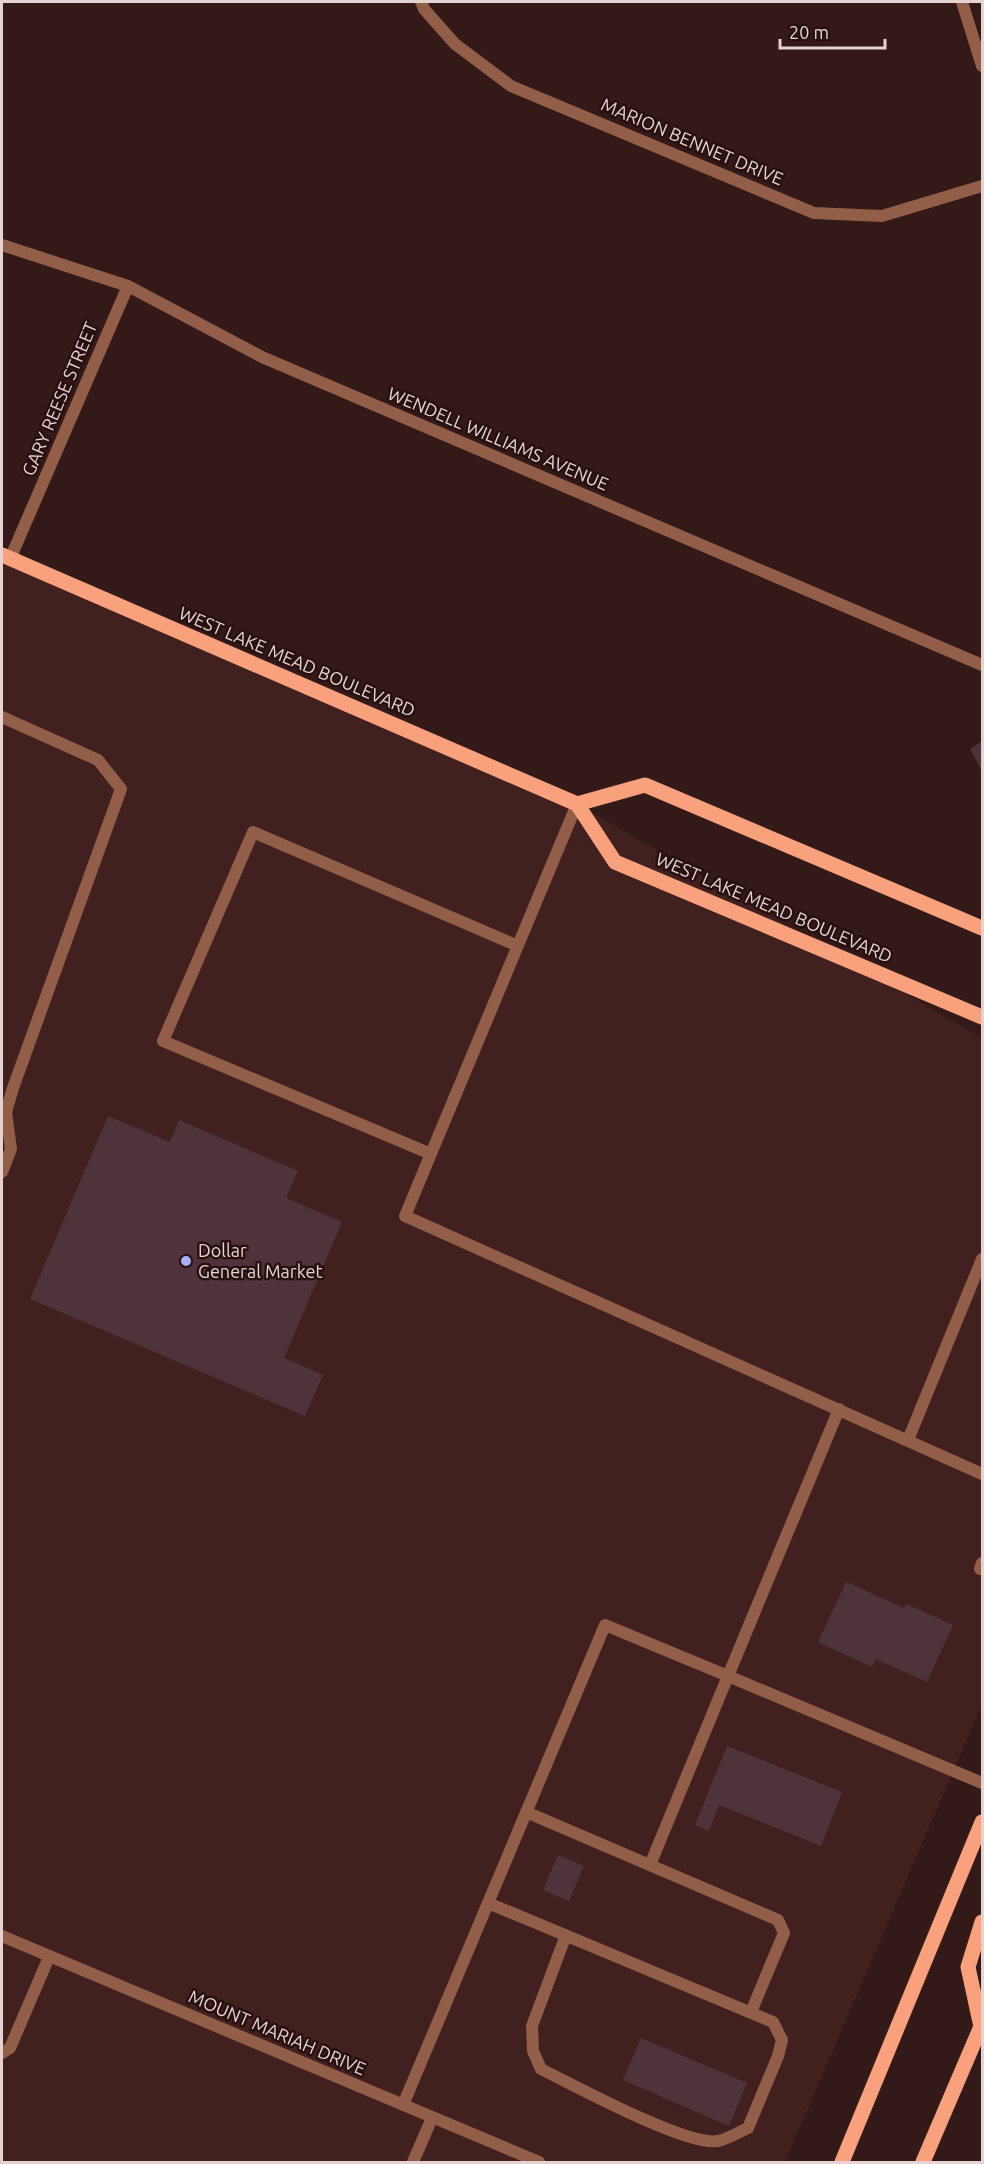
<svg xmlns="http://www.w3.org/2000/svg" width="984" height="2164" font-family="Ubuntu,sans-serif">
	<rect width="100%" height="100%" fill="#341919"/>
	<!-- built -->
	<path fill="#412120" d="M2,556L577,804L982,1038V1704L785,2162H2Z"/>
	<!-- building -->
	<path fill="#4f333b" d="M982,741V771L970,749Z
		M108,1116L170,1142L179,1120L298,1171L286,1198L342,1222L284,1358L323,1375L305,1416L30,1299Z
		M846,1582L904,1608L906,1604L953,1625L927,1682L876,1659L872,1667L818,1642Z
		M727,1746L842,1792L821,1846L719,1805L709,1831L695,1825Z
		M558,1855L584,1866L569,1901L543,1890Z
		M641,2038L747,2083L729,2126L623,2080Z"/>
	<g fill="none" stroke-linecap="round" stroke-linejoin="round">
		<!-- lane -->
		<path stroke="#935e48" stroke-width="12" d="M2,717L98,760L121,789L13,1088L6,1112L11,1149L2,1172
			M577,804L405,1216L982,1474
			M431,1154L163,1041L253,832L518,946
			M908,1440L982,1259
			M980,1569L982,1563
			M526,1812L778,1920L784,1933L751,2012
			M650,1865L728,1676L982,1783
			M488,1903L773,2022L782,2040L778,2056L748,2128C739,2132 728,2139 718,2141C688,2147 573,2085 541,2069L533,2051L532,2026L566,1935
			M2,2053L10,2048L49,1957
			M403,2105L605,1625L728,1676L839,1409
			M413,2162L432,2118"/>
		<!-- street -->
		<path stroke="#935e48" stroke-width="12" d="M421,2L424,9L455,44L511,86L814,213L882,216L982,186
			M962,2L982,66
			M2,245L128,286L262,357L982,665
			M10,559L128,286
			M2,1936L539,2162"/>
		<!-- primary -->
		<path stroke="#f9a17c" stroke-width="15" d="M2,555L577,804L615,862L982,1017
			M577,804L645,785L982,928
			M981,2027L968,1967L982,1922
			M842,2162L982,1822
			M923,2162L982,2024"/>
	</g>
	<!-- markers -->
	<circle fill="#a8b0fc" stroke="#291010" stroke-width="2" cx="186" cy="1261" r="6"/>
	<g text-anchor="middle" stroke-width="5" stroke-linejoin="round" paint-order="stroke">
		<!-- street labels -->
		<g font-size="18" fill="#e5d2d1" stroke="#291010">
			<text transform="translate(692 142) rotate(23)" y="6">MARION BENNET DRIVE</text>
			<text transform="translate(60 399) rotate(-67)" y="6">GARY REESE STREET</text>
			<text transform="translate(498 439) rotate(23)" y="6">WENDELL WILLIAMS AVENUE</text>
			<text transform="translate(297 662) rotate(23)" y="6">WEST LAKE MEAD BOULEVARD</text>
			<text transform="translate(774 908) rotate(23)" y="6">WEST LAKE MEAD BOULEVARD</text>
			<text transform="translate(277 2033) rotate(23)" y="6">MOUNT MARIAH DRIVE</text>
		</g>
		<!-- poi labels -->
		<g font-size="18" fill="#e5d2d1" stroke="#291010" text-anchor="start">
			<text x="198" y="1257">Dollar<tspan x="198" dy="21">General Market</tspan></text>
		</g>
	</g>
	<!-- border -->
	<rect width="984" height="2164" fill="none" stroke="#e5d2d1" stroke-width="6"/>
	<!-- scale -->
	<path d="M780 39v9h105v-9" fill="none" stroke="#e5d2d1" stroke-width="3"/>
	<text x="789" y="39" font-size="18" fill="#e5d2d1" stroke="#291010" stroke-width="4.5" paint-order="stroke">20 m</text>
</svg>
